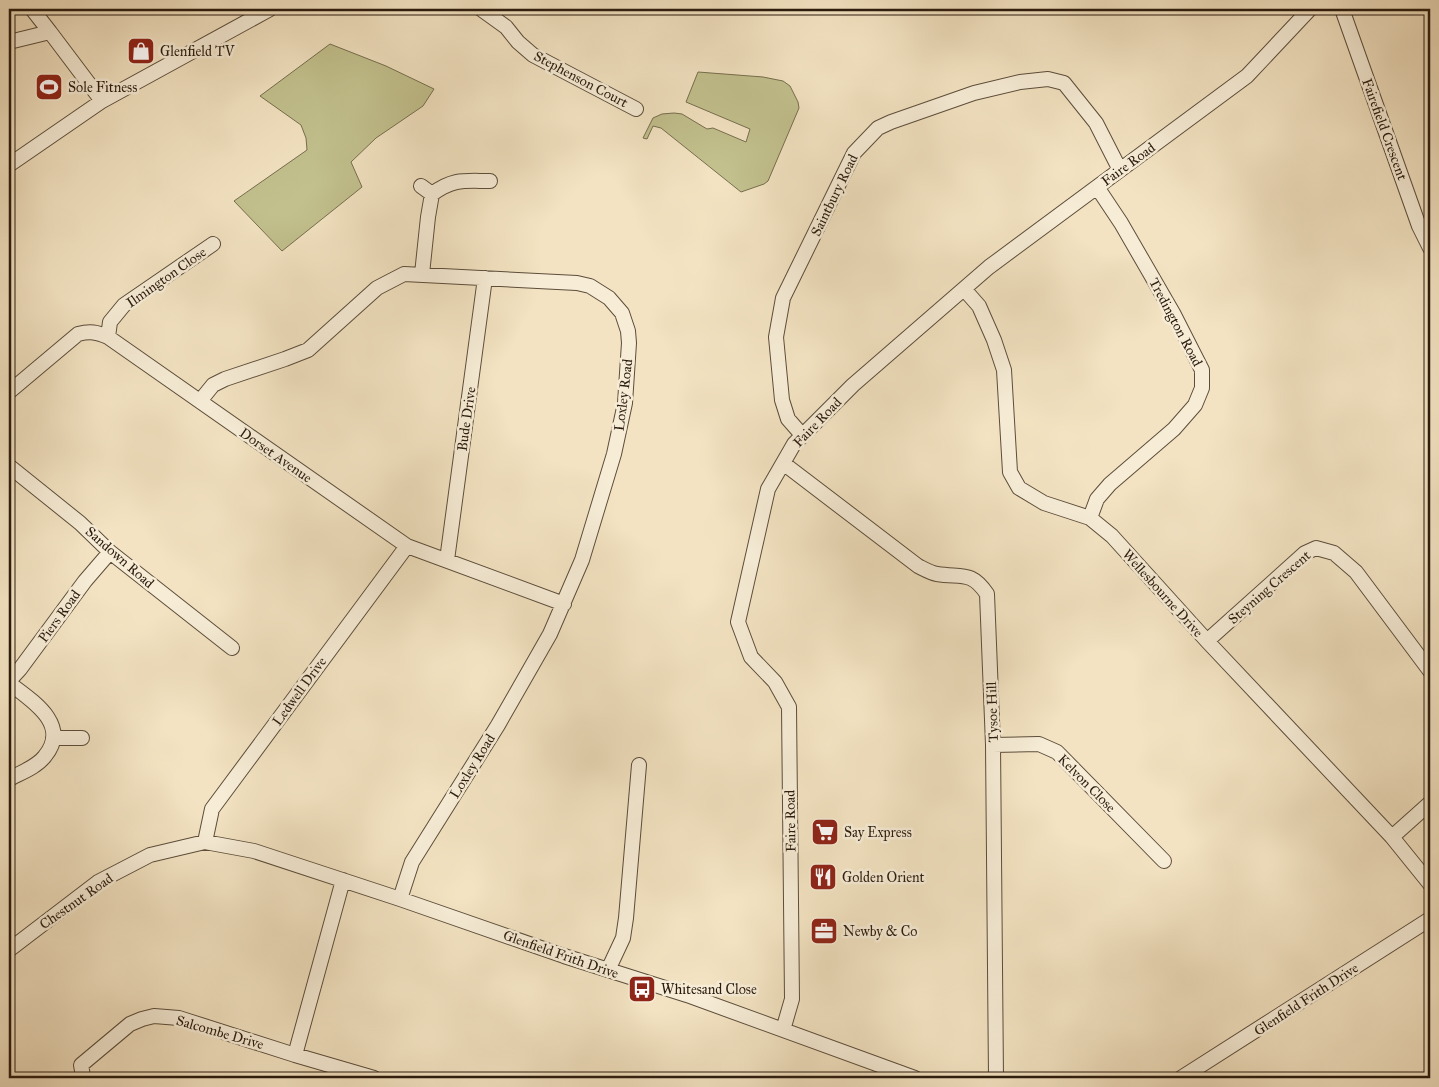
<svg xmlns="http://www.w3.org/2000/svg" width="1439" height="1087" font-family="'IM FELL Great Primer',serif">
	<rect width="100%" height="100%" fill="#f3e3c2"/>
	<filter id="stains"><feTurbulence type="fractalNoise" baseFrequency=".004" numOctaves="4"/><feColorMatrix values="0 0 0 0 .2 0 0 0 0 .09 0 0 0 0 .02 0 0 0 .5 -.17"/></filter>
	<radialGradient id="worn" r=".72"><stop offset=".6" stop-color="#630" stop-opacity="0"/><stop offset="1" stop-color="#630" stop-opacity=".3"/></radialGradient>
	<!-- green -->
	<path fill="#c2c18e" stroke="#766e4e" d="M330,44L386,66L434,89L423,106L376,138L351,162L362,187L282,251L234,201L307,150L306,138L301,125L260,96Z
		M698,72L763,77L783,81L790,86L798,102L799,108L768,181L764,184L741,192L661,128L653,126L647,139L643,138L653,118L662,114L674,113L682,114L707,129L713,128L746,142L750,129L686,102Z"/>
	<g fill="none" stroke-linecap="round" stroke-linejoin="round">
		<!-- minor casing -->
		<g stroke="#5c4d3b" stroke-width="16">
			<path id="minor" d="M32,9L50,32
				M481,9L506,27L518,42L533,55L636,109
				M1342,9L1419,226L1430,248
				M9,42L50,32L102,101
				M9,165L102,101L270,9
				M421,186L432,194C454,178 465,181 490,181
				M422,274L428,217L432,194
				M964,289L979,306L994,340L1004,370L1010,472L1019,488L1044,503L1090,518L1112,536L1207,641L1392,837L1430,884
				M108,337L110,322L124,305L213,244
				M9,392L78,334C90,331 97,332 108,337L407,546L564,604
				M200,401L213,385L225,379L285,359L308,350L377,288L404,274L577,283L590,286L609,298L622,313L628,331L629,343L625,403L614,454L582,560L550,634L498,725L412,862L400,899
				M802,435L788,419L782,400L776,337L783,298L854,153L878,128L891,122L974,93L1020,82L1048,79L1064,83L1096,123L1120,170
				M783,463L918,566C924,569 931,573 937,574C961,578 971,570 987,594L993,745L996,1078
				M9,466L80,523L110,552L232,648
				M1090,518L1097,499L1110,484L1174,429L1195,405L1202,388V370L1173,313L1121,223L1097,187
				M447,560L485,278
				M1207,641L1305,553L1316,548L1334,553L1356,572L1430,671
				M9,681L20,669L85,581L110,552
				M9,683C31,700 71,724 45,756C37,767 20,773 9,779
				M53,738H82
				M993,745L1039,744L1057,752L1164,861
				M1392,837L1430,803
				M205,842L212,809L407,546
				M343,880L295,1055L374,1078
				M9,950L98,882L150,855L205,842L254,851L400,899L564,956L687,995L915,1078
				M608,970L623,938L626,918L639,765
				M783,1030L792,999L789,707L775,682L751,657L738,622L768,489L794,444L853,385L989,267L1247,76L1310,9
				M83,1076L81,1065L130,1024L142,1019L154,1016L179,1018L295,1055
				M1181,1078L1430,919"/>
		</g>
		<!-- minor -->
		<use href="#minor" stroke="#f7edd7" stroke-width="14"/>
	</g>
	<!-- icons -->
	<defs>
		<g id="shop-square" transform="scale(1.4375)"><rect x="-9" y="-9" width="18" height="18" rx="4" fill="#8f2418" stroke="#f7edd7"/><path d="M-5-2.5h2.3a2.7 3.5 0 0 1 5.4 0H5L5.5 6h-11ZM-1.5-2.5h3a1.5 2.3 0 0 0-3 0Z" fill="#fff"/></g>
		<g id="stadium-square" transform="scale(1.4375)"><rect x="-9" y="-9" width="18" height="18" rx="4" fill="#8f2418" stroke="#f7edd7"/><path d="M0-5a6.5 5 0 1 0 0 10a6.5 5 0 1 0 0-10ZM-3.5-1.8h7v3.6h-7Z" fill="#fff"/></g>
		<g id="supermarket-square" transform="scale(1.4375)"><rect x="-9" y="-9" width="18" height="18" rx="4" fill="#8f2418" stroke="#f7edd7"/><path d="M-6-5.5h2.5l.6 2H6L4.5 2H-2.5L-4.4-4H-6ZM-1.5 3.2a1.3 1.3 0 1 0 .1 0ZM3 3.2a1.3 1.3 0 1 0 .1 0Z" fill="#fff"/></g>
		<g id="restaurant-square" transform="scale(1.4375)"><rect x="-9" y="-9" width="18" height="18" rx="4" fill="#8f2418" stroke="#f7edd7"/><path d="M-5-6h1v4h1v-4h1v4h1v-4h1v5L-1.5 .5V6h-2V.5L-5-1ZM5-6V6H3V1.5H1.5Q1.5-4 5-6Z" fill="#fff"/></g>
		<g id="office-square" transform="scale(1.4375)"><rect x="-9" y="-9" width="18" height="18" rx="4" fill="#8f2418" stroke="#f7edd7"/><path d="M-6-3h4V-5.5h4V-3h4V5H-6ZM-1-4.5V-3h2v-1.5ZM-6 0V1H6V0Z" fill="#fff"/></g>
		<g id="bus-square" transform="scale(1.4375)"><rect x="-9" y="-9" width="18" height="18" rx="4" fill="#8f2418" stroke="#f7edd7"/><path d="M-5-6H5V4H4V6H2V4H-2V6H-4V4H-5ZM-3.5-4V0h7V-4ZM-3.5 1.2v1.5H-2V1.2ZM2 1.2v1.5H3.5V1.2Z" fill="#fff"/></g>
	</defs>
	<g fill-rule="evenodd">
		<use href="#shop-square" x="141" y="51"/>
		<use href="#stadium-square" x="49" y="87"/>
		<use href="#supermarket-square" x="825" y="832"/>
		<use href="#restaurant-square" x="823" y="877"/>
		<use href="#office-square" x="824" y="931"/>
		<use href="#bus-square" x="642" y="989"/>
	</g>
	<g text-anchor="middle" stroke-width="5" stroke-linejoin="round" paint-order="stroke">
		<!-- poi labels -->
		<g font-size="14" fill="#2a1b0e" stroke="#f7edd7" text-anchor="start">
			<text x="160" y="56">Glenfield TV</text>
			<text x="68" y="92">Sole Fitness</text>
			<text x="844" y="837">Say Express</text>
			<text x="842" y="882">Golden Orient</text>
			<text x="843" y="936">Newby &amp; Co</text>
			<text x="661" y="994">Whitesand Close</text>
		</g>
		<!-- street labels -->
		<g font-size="14" fill="#2a1b0e" stroke="#f7edd7">
			<text transform="translate(581 79) rotate(28)" y="5">Stephenson Court</text>
			<text transform="translate(1385 129) rotate(70)" y="5">Fairefield Crescent</text>
			<text transform="translate(1128 164) rotate(-36)" y="5">Faire Road</text>
			<text transform="translate(834 195) rotate(-64)" y="5">Saintbury Road</text>
			<text transform="translate(166 277) rotate(-35)" y="5">Ilmington Close</text>
			<text transform="translate(1176 322) rotate(62)" y="5">Tredington Road</text>
			<text transform="translate(623 395) rotate(-83)" y="5">Loxley Road</text>
			<text transform="translate(466 419) rotate(-82)" y="5">Bude Drive</text>
			<text transform="translate(817 422) rotate(-46)" y="5">Faire Road</text>
			<text transform="translate(276 455) rotate(35)" y="5">Dorset Avenue</text>
			<text transform="translate(120 557) rotate(41)" y="5">Sandown Road</text>
			<text transform="translate(1269 587) rotate(-41)" y="5">Steyning Crescent</text>
			<text transform="translate(1163 593) rotate(48)" y="5">Wellesbourne Drive</text>
			<text transform="translate(59 616) rotate(-54)" y="5">Piers Road</text>
			<text transform="translate(299 691) rotate(-54)" y="5">Ledwell Drive</text>
			<text transform="translate(992 712) rotate(-92)" y="5">Tysoe Hill</text>
			<text transform="translate(472 766) rotate(-58)" y="5">Loxley Road</text>
			<text transform="translate(1087 783) rotate(45)" y="5">Kelvon Close</text>
			<text transform="translate(790 821) rotate(-91)" y="5">Faire Road</text>
			<text transform="translate(76 901) rotate(-35)" y="5">Chestnut Road</text>
			<text transform="translate(561 954) rotate(19)" y="5">Glenfield Frith Drive</text>
			<text transform="translate(1306 999) rotate(-33)" y="5">Glenfield Frith Drive</text>
			<text transform="translate(220 1032) rotate(16)" y="5">Salcombe Drive</text>
		</g>
	</g>
	<!-- margin -->
	<rect width="1439" height="1087" fill="none" stroke="#f3e3c2" stroke-width="30"/>
	<rect x="10" y="10" width="1419" height="1067" fill="none" stroke="#2a1b0e" stroke-width="2.5"/>
	<rect x="15" y="15" width="1409" height="1057" fill="none" stroke="#2a1b0e"/>
	<rect width="100%" height="100%" filter="url(#stains)"/>
	<rect width="100%" height="100%" fill="url(#worn)"/>
</svg>
